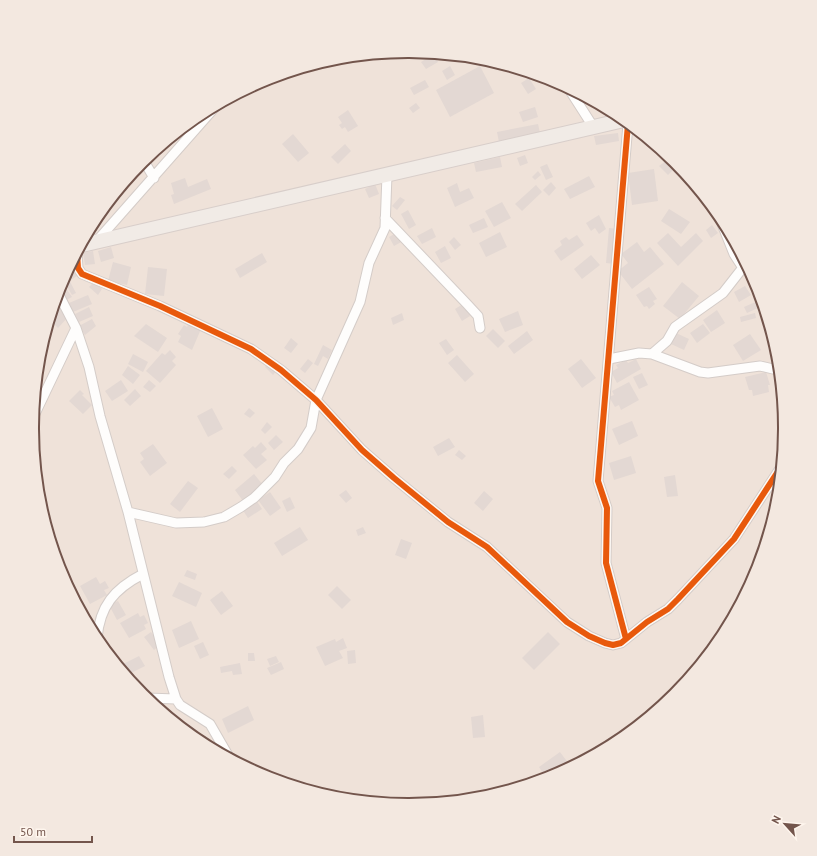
<svg xmlns="http://www.w3.org/2000/svg" width="817" height="856" font-family="'PT Sans',sans-serif">
	<rect width="100%" height="100%" fill="#f6f1eb"/>
	<!-- residential -->
	<path fill="#efe2d9" d="M34 428a375 375 0 1 1 750 0a375 375 0 1 1-750 0Z"/>
	<!-- building -->
	<path fill="#e3d8d3" d="M434,54L438,62L426,69L421,62Z
		M450,66L455,75L447,80L442,71Z
		M480,66L494,93L450,117L436,90Z
		M517,69L521,71L530,73L524,76Z
		M529,78L536,89L528,94L521,83Z
		M425,80L429,87L414,95L410,88Z
		M416,103L420,108L413,113L409,108Z
		M535,107L538,117L523,122L519,112Z
		M348,110L358,126L348,132L345,127L342,129L339,125L342,123L338,117Z
		M538,124L540,133L499,142L497,132Z
		M618,133L619,141L596,145L594,136Z
		M293,134L309,153L298,162L282,144Z
		M345,144L351,151L338,164L331,157Z
		M525,155L528,163L520,166L517,158Z
		M500,157L502,167L476,172L474,163Z
		M670,158L678,165L668,175L659,166Z
		M547,164L553,177L546,180L540,167Z
		M138,167L143,172L136,178L132,174Z
		M654,169L658,201L632,205L628,173Z
		M538,171L541,175L535,180L532,177Z
		M589,176L595,187L570,199L564,189Z
		M185,178L188,187L207,179L211,189L174,204L171,195L174,194L171,183Z
		M551,182L556,188L549,196L543,190Z
		M457,183L460,192L469,188L474,198L455,207L447,188Z
		M375,184L379,194L369,198L365,189Z
		M536,185L542,192L522,211L515,204Z
		M400,197L405,200L397,210L392,206Z
		M502,202L511,218L494,227L485,211Z
		M669,209L690,222L681,234L661,221Z
		M408,210L416,225L409,229L401,214Z
		M599,215L606,229L599,234L595,228L591,231L586,223Z
		M484,218L488,227L473,233L469,225Z
		M712,225L718,233L711,238L706,230Z
		M432,228L436,237L422,244L417,236Z
		M609,228L618,229L614,264L606,263Z
		M398,232L403,241L394,246L389,237Z
		M500,232L507,247L486,257L479,243Z
		M668,233L681,247L696,233L703,241L678,266L657,243Z
		M577,235L584,245L561,261L554,251L562,245L560,241L566,237L569,240Z
		M454,237L461,245L455,250L449,242Z
		M637,242L644,252L650,247L664,264L632,289L618,271L628,263L621,254Z
		M445,246L451,258L441,263L435,252Z
		M111,247L114,258L101,262L98,251Z
		M93,251L95,264L85,265L83,253Z
		M262,253L267,262L240,278L235,269Z
		M591,255L600,265L582,279L574,269Z
		M113,262L131,267L127,285L108,281Z
		M71,265L77,276L71,280L66,274Z
		M148,267L167,269L164,296L145,294Z
		M751,275L756,282L752,286L746,279Z
		M68,278L76,293L72,295L63,280Z
		M94,282L102,289L98,295L89,287Z
		M682,282L699,296L680,319L663,306Z
		M63,284L72,297L66,300L59,289Z
		M745,286L751,295L739,302L734,292Z
		M649,287L657,299L653,301L655,304L649,309L647,306L644,307L636,295Z
		M88,295L92,304L73,312L69,303Z
		M760,300L762,306L747,313L744,307Z
		M55,303L69,316L58,328L50,320Z
		M463,304L470,316L462,321L455,309Z
		M89,307L93,316L79,322L75,314Z
		M717,310L725,323L711,332L703,320Z
		M518,311L523,325L505,332L499,319Z
		M402,313L404,320L393,325L391,318Z
		M755,313L756,318L741,322L740,317Z
		M92,319L96,326L85,335L79,326Z
		M189,323L201,329L192,350L178,342L181,336L178,334L184,325L187,327Z
		M146,324L167,338L158,352L134,336Z
		M703,324L710,333L697,343L690,333Z
		M493,329L505,341L498,348L486,336Z
		M527,331L533,340L514,354L508,346Z
		M676,333L689,339L684,350L671,344Z
		M750,334L761,350L743,361L733,345Z
		M291,338L298,344L291,353L284,348Z
		M446,339L454,350L447,355L439,343Z
		M323,345L332,350L328,359L323,356L318,366L314,364Z
		M170,350L176,357L172,361L176,365L160,383L146,371L162,353L165,355Z
		M133,354L148,362L143,372L128,364Z
		M457,355L474,374L465,382L448,363Z
		M308,359L313,363L305,373L300,369Z
		M581,359L596,378L582,388L568,369Z
		M636,359L641,369L617,383L611,372L618,368L616,365L626,360L628,363Z
		M269,363L277,370L273,375L265,367Z
		M128,366L140,375L133,384L122,375Z
		M766,372L770,385H768L769,392L753,396L752,390H749L745,377Z
		M642,373L648,385L639,389L633,377Z
		M121,380L128,391L112,401L105,391Z
		M149,380L156,386L150,392L143,387Z
		M629,382L639,400L621,410L619,405L615,407L609,397L614,395L612,391Z
		M135,389L141,396L130,406L124,400Z
		M80,390L84,394L82,395L92,405L83,414L69,401Z
		M212,408L223,429L208,437L197,416Z
		M249,408L255,413L250,418L244,414Z
		M632,421L638,436L619,445L612,429Z
		M267,422L272,427L265,434L261,430Z
		M276,435L283,442L274,450L268,443Z
		M449,438L455,447L438,456L433,447Z
		M261,442L267,449L261,454L267,460L256,469L243,455L253,446L255,448Z
		M153,444L167,463L150,476L140,462L144,459L140,453Z
		M459,450L466,456L462,460L455,455Z
		M631,456L636,473L614,480L609,463Z
		M232,466L237,471L229,479L223,474Z
		M254,474L263,485L243,501L235,490Z
		M675,475L678,496L667,497L664,477Z
		M37,477L44,490L38,493Z
		M188,481L198,488L180,512L170,504Z
		M346,490L352,498L346,503L339,495Z
		M484,491L493,499L483,511L474,503Z
		M270,492L281,508L270,516L258,500Z
		M290,497L295,508L287,512L282,501Z
		M256,500L262,509L248,518L242,509Z
		M300,527L308,540L282,556L274,543Z
		M363,527L366,533L358,536L356,530Z
		M401,539L412,543L406,559L395,555Z
		M187,570L197,574L195,580L184,576Z
		M96,577L100,584L105,581L109,588L104,590L107,595L90,604L80,586Z
		M179,582L202,593L196,607L172,596Z
		M337,586L351,600L342,609L328,595Z
		M222,591L233,606L221,615L210,600Z
		M118,601L126,615L117,620L109,605Z
		M138,613L140,617L144,615L148,623L144,625L146,629L129,638L120,623Z
		M191,621L199,639L179,648L172,630Z
		M151,632L160,645L154,650L144,637Z
		M548,632L560,644L534,670L522,658Z
		M343,638L347,648L339,651L343,658L325,666L316,647L335,639L336,642Z
		M203,642L209,655L200,659L194,646Z
		M355,650L356,663L348,664L347,651Z
		M248,653H254L255,661H248Z
		M139,656L145,666L127,675L121,665Z
		M276,656L279,662L270,666L267,659Z
		M281,662L284,669L271,675L267,668Z
		M240,663L242,674L233,675L232,671L221,673L220,667Z
		M248,706L254,720L228,733L222,719Z
		M483,715L485,737L473,738L471,717Z
		M560,752L569,764L555,774L546,778L539,767Z"/>
	<g fill="none" stroke-linecap="round" stroke-linejoin="round">
		<!-- minor casing -->
		<g stroke="#d4ccc8" stroke-width="11">
			<path id="minor" d="M569,89L594,128
				M144,161L154,178
				M385,218L467,304L478,316L480,328
				M722,224L734,254L743,268L741,270L748,268
				M96,242L216,106
				M77,253L78,268L82,274L160,306L251,349L281,370L316,400L362,450L394,478L448,522L487,547L567,622L589,636L605,643L613,645L621,643L647,622L668,609L678,599L734,539L781,467
				M58,293L76,328L89,367L100,416L128,512L169,677L176,699L180,705L210,724L229,757
				M652,354L667,341L675,327L723,293L741,270
				M609,359L639,353L652,354L700,372L708,373L760,366L773,369L779,368
				M33,418L76,328
				M128,512L176,523L204,522L224,517L241,507L254,498L275,477L284,463L298,449L311,428L316,400L360,302L369,263L385,228L387,175
				M97,638C100,606 114,589 143,574
				M626,639L606,563L607,508L598,481L628,124
				M147,698L176,699"/>
		</g>
		<!-- primary casing -->
		<g stroke="#d8ceca" stroke-width="16">
			<path id="primary" d="M82,245L624,120"/>
		</g>
		<!-- minor -->
		<use href="#minor" stroke="#fefdfc" stroke-width="9"/>
		<!-- primary -->
		<use href="#primary" stroke="#f1ebe6" stroke-width="14"/>
		<!-- cycleway casing -->
		<g stroke="#fef5ed" stroke-width="8">
			<path id="cycleway" d="M77,253L78,268L82,274L160,306L251,349L281,370L316,400L362,450L394,478L448,522L487,547L567,622L589,636L605,643L613,645L621,643L647,622L668,609L678,599L734,539L781,467
				M626,639L606,563L607,508L598,481L628,124"/>
		</g>
		<!-- cycleway -->
		<use href="#cycleway" stroke="#e8590c" stroke-width="6"/>
	</g>
	<!-- crop -->
	<path d="M0 0H817V856H0ZM408 58H409A369 369 0 0 1 778 427V429A369 369 0 0 1 409 798H408A369 369 0 0 1 39 429V427A369 369 0 0 1 408 58Z" fill="#f3e8e0" fill-rule="evenodd"/>
	<path fill="none" stroke="#73554c" stroke-width="2" d="M408 58H409A369 369 0 0 1 778 427V429A369 369 0 0 1 409 798H408A369 369 0 0 1 39 429V427A369 369 0 0 1 408 58Z"/>
	<!-- north arrow -->
	<g transform="translate(785 824) rotate(297)" stroke="#fef5ed" stroke-width="3" paint-order="stroke">
	<path d="M0-3L7 15L0 10L-7 15Z" fill="#73554c"/>
	<text y="-6" font-size="11" font-weight="bold" text-anchor="middle" fill="#73554c">N</text>
	</g>
	<!-- scale -->
	<path d="M14 836v6h78v-6" fill="none" stroke="#73554c" stroke-width="2"/>
	<text x="20" y="836" font-size="12" fill="#73554c" stroke="#fef5ed" stroke-width="3" paint-order="stroke">50 m</text>
</svg>
